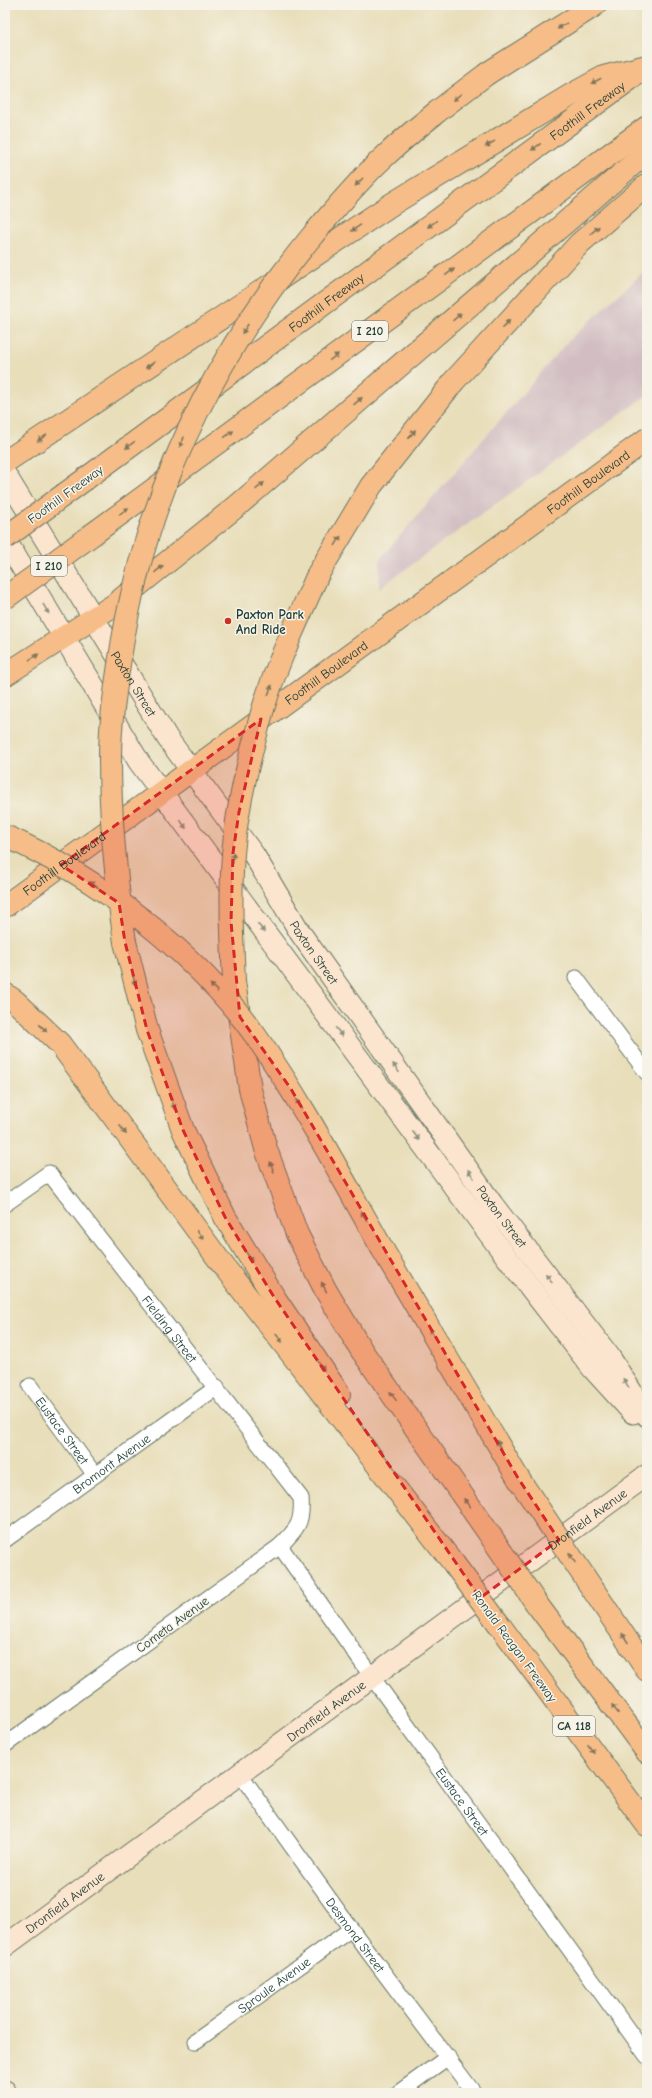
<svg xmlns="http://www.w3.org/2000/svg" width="652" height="2098" font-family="'Comic Neue',sans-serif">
	<rect width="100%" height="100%" fill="#f7f3e8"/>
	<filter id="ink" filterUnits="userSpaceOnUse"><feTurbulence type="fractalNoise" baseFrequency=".025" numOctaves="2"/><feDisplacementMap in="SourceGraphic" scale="8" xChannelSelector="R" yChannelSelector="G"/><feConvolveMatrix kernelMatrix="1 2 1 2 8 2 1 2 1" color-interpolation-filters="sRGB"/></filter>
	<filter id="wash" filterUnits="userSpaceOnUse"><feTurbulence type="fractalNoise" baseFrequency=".012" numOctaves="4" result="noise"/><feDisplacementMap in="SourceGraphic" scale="16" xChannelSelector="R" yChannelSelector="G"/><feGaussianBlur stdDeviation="0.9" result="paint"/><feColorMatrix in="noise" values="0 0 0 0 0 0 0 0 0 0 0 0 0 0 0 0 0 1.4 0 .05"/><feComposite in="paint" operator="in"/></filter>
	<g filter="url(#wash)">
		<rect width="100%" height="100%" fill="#e8deba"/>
		<!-- industrial -->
		<path fill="#d2bec2" d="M647,269V395L379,588L380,559L569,340Z"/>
	</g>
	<g filter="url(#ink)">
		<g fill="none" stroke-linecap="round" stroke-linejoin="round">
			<!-- street casing -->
			<g stroke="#657563" stroke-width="17">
				<g id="street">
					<path d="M576,978L647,1073"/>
					<path id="s1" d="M5,1204L49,1173L301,1498C303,1523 297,1529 280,1546L5,1745"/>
					<path id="s2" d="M30,1386L95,1475"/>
					<path id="s3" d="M5,1540L217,1387"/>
					<path id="s4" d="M280,1546L372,1677L647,2056"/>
					<path id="s5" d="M240,1774L351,1929L474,2093"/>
					<path id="s6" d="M196,2041L351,1929"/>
					<path d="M398,2093L448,2057"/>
				</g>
			</g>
			<!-- secondary casing -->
			<g stroke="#657563" stroke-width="23">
				<g id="secondary">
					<path id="s7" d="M5,474L168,739L254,855L301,934L493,1205L609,1356L647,1416"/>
					<path d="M5,539L139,762L495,1242L593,1369L633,1413"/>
					<path id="s8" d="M5,1946L647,1475"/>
					<path d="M5,2091L6,2093"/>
				</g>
			</g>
			<!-- primary casing -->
			<g stroke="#657563" stroke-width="24">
				<g id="primary">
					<path id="s9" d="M5,906L647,439"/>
				</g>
			</g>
			<!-- highway casing -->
			<g stroke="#657563" stroke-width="24">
				<g id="highway">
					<path d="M488,73L595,5"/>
					<path d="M5,462L392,204L571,95L604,77L647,66"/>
					<path id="s10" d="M65,494L638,73"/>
					<path d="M93,534L647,127"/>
					<path d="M318,574L371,486L454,381L580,243L647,185"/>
					<path d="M5,675L114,605L237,506L647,152"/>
					<path d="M125,942L147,1030L183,1130L225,1217L274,1297L339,1394"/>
					<path d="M234,981L250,1089L266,1149L297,1234L326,1291L362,1351L490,1535"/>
					<path d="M5,994L15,1001L60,1044L222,1264L454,1564"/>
					<path d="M383,1250L518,1478"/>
					<path d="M594,1591L647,1670"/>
					<path d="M536,1603L647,1752"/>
					<path d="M501,1627L647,1825"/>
				</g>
			</g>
			<!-- street -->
			<use href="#street" stroke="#fff" stroke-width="15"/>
			<!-- secondary -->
			<use href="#secondary" stroke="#fce5cf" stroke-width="21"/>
			<!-- primary -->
			<use href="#primary" stroke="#f7bd88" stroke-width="22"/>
			<!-- highway -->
			<use href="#highway" stroke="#f7bd88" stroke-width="22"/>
			<!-- highway-bridge casing -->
			<g stroke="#657563" stroke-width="24" stroke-linecap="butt">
				<path id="highway-bridge" d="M5,538L65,494
					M5,598L93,534
					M5,836C97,876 196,953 255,1035C303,1103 342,1178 383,1250
					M125,942C116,881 110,819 110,758C110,724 115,691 120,658C144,498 210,360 312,236C335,209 357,182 383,158C416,127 452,100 488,73
					M234,981C232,938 230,896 233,854C237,805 250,755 263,709C277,662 299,618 318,574
					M518,1478L594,1591
					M490,1535L536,1603
					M454,1564L501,1627"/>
			</g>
			<!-- highway-bridge -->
			<use href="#highway-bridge" stroke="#f7bd88" stroke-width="22"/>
		</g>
		<!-- one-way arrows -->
		<defs><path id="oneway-solid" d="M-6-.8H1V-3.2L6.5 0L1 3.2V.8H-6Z"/></defs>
		<g fill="#80775a">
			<use href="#oneway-solid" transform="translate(562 26) rotate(148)"/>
			<use href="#oneway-solid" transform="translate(596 81) rotate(152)"/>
			<use href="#oneway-solid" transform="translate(457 97) rotate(143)"/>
			<use href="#oneway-solid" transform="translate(490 144) rotate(149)"/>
			<use href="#oneway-solid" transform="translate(536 147) rotate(144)"/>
			<use href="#oneway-solid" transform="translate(359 182) rotate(134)"/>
			<use href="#oneway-solid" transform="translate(432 224) rotate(144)"/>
			<use href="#oneway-solid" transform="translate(356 228) rotate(146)"/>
			<use href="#oneway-solid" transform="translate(595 230) rotate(-41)"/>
			<use href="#oneway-solid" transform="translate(450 272) rotate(-36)"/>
			<use href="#oneway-solid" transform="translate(457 317) rotate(-41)"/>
			<use href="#oneway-solid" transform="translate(506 324) rotate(-48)"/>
			<use href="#oneway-solid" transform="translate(245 329) rotate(123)"/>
			<use href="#oneway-solid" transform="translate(334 357) rotate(-36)"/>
			<use href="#oneway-solid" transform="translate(150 365) rotate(146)"/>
			<use href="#oneway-solid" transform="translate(358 401) rotate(-41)"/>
			<use href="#oneway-solid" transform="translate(229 434) rotate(-36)"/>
			<use href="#oneway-solid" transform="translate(412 434) rotate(-52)"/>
			<use href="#oneway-solid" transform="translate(42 438) rotate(146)"/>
			<use href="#oneway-solid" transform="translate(182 442) rotate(113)"/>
			<use href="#oneway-solid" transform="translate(130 445) rotate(143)"/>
			<use href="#oneway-solid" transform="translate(260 486) rotate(-41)"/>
			<use href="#oneway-solid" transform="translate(124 511) rotate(-36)"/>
			<use href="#oneway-solid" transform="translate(338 541) rotate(-59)"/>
			<use href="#oneway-solid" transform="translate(159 569) rotate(-39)"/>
			<use href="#oneway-solid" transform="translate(34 657) rotate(-32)"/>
			<use href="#oneway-solid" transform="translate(270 690) rotate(-70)"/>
			<use href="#oneway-solid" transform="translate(233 858) rotate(-86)"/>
			<use href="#oneway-solid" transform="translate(94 885) rotate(-145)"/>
			<use href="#oneway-solid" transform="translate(134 980) rotate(76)"/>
			<use href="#oneway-solid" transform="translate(214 988) rotate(-133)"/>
			<use href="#oneway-solid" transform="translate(43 1028) rotate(44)"/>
			<use href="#oneway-solid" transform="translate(173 1104) rotate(70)"/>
			<use href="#oneway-solid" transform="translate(299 1104) rotate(-120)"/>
			<use href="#oneway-solid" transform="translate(123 1130) rotate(54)"/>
			<use href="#oneway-solid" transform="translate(272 1167) rotate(-110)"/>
			<use href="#oneway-solid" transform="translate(364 1216) rotate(-120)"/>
			<use href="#oneway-solid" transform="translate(200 1235) rotate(54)"/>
			<use href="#oneway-solid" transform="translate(249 1257) rotate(58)"/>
			<use href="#oneway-solid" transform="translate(324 1287) rotate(-118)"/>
			<use href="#oneway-solid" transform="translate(432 1333) rotate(-121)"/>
			<use href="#oneway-solid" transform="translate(279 1338) rotate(52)"/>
			<use href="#oneway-solid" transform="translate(321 1366) rotate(56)"/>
			<use href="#oneway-solid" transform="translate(393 1396) rotate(-125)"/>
			<use href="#oneway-solid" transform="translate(499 1445) rotate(-121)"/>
			<use href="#oneway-solid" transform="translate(467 1503) rotate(-125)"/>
			<use href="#oneway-solid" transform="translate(572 1558) rotate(-124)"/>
			<use href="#oneway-solid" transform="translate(625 1638) rotate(-124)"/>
			<use href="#oneway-solid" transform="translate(615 1709) rotate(-127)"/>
			<use href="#oneway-solid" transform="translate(591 1749) rotate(54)"/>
		</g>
		<g fill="#8e9182">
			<use href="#oneway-solid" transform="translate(46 609) rotate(59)"/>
			<use href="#oneway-solid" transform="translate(183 824) rotate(54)"/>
			<use href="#oneway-solid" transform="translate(261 928) rotate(53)"/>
			<use href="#oneway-solid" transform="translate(339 1032) rotate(53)"/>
			<use href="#oneway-solid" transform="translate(396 1068) rotate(-125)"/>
			<use href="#oneway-solid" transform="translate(416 1136) rotate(53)"/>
			<use href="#oneway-solid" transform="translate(471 1174) rotate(-125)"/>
			<use href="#oneway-solid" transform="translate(549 1278) rotate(-127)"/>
			<use href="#oneway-solid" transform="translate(626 1383) rotate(-122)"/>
		</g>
	</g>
	<!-- marked area -->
	<path fill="#d62828" fill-opacity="0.2" stroke="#d62828" stroke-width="3" stroke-dasharray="8 5" stroke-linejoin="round" d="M261,719L239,812L233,853L231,922L240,1017L291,1089L518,1478L559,1540L480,1598L274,1297L225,1217L183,1130L147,1030L125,942L119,903L61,865Z"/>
	<!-- markers -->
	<circle fill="#c8321e" stroke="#f7f3e8" stroke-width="1.5" cx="228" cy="621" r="4"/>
	<g text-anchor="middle" stroke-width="3" stroke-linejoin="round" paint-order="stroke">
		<!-- shield labels -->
		<g fill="#f7f3e8" stroke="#60746a" stroke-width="1">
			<rect x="352" y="321" width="36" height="20" rx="3"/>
			<rect x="31" y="556" width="36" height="20" rx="3"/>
			<rect x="553" y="1716" width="42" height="20" rx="3"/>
		</g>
		<g font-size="12" font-weight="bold" fill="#1f3d34">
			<text x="370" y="335">I 210</text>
			<text x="49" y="570">I 210</text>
			<text x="574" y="1730">CA 118</text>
		</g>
		<!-- street labels -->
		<g font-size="13" fill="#1f3d34" stroke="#f7f3e8">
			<text dy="5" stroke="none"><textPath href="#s10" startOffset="648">Foothill Freeway</textPath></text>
			<text dy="5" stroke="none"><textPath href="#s10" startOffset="324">Foothill Freeway</textPath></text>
			<text dy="5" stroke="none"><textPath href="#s9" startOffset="721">Foothill Boulevard</textPath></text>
			<text transform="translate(65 494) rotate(-36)" y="5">Foothill Freeway</text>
			<text dy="5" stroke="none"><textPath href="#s9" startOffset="397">Foothill Boulevard</textPath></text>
			<text dy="5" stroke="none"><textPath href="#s7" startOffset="246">Paxton Street</textPath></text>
			<text dy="5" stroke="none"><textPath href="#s9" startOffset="73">Foothill Boulevard</textPath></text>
			<text dy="5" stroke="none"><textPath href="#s7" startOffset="570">Paxton Street</textPath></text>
			<text dy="5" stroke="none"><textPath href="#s7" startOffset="894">Paxton Street</textPath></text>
			<text dy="5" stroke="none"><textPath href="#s1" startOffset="251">Fielding Street</textPath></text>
			<text dy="5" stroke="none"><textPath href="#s2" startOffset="55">Eustace Street</textPath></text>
			<text dy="5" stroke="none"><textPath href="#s3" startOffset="131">Bromont Avenue</textPath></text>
			<text dy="5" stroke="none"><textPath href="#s8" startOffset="722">Dronfield Avenue</textPath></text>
			<text transform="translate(172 1624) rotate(-36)" y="5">Cometa Avenue</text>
			<text transform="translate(515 1646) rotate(54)" y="5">Ronald Reagan Freeway</text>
			<text dy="5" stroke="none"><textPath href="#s8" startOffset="398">Dronfield Avenue</textPath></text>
			<text dy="5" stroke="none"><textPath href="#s4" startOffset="314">Eustace Street</textPath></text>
			<text dy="5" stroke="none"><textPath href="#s8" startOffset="74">Dronfield Avenue</textPath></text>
			<text dy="5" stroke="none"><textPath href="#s5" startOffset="198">Desmond Street</textPath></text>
			<text dy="5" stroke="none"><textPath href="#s6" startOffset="96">Sproule Avenue</textPath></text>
		</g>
		<!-- poi labels -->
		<g font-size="13" font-weight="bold" fill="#1f3d34" stroke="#f7f3e8" text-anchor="start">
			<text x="236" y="619">Paxton Park<tspan x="236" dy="15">And Ride</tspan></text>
		</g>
	</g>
	<!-- margin -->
	<rect width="652" height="2098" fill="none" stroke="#f7f3e8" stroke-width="20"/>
</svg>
